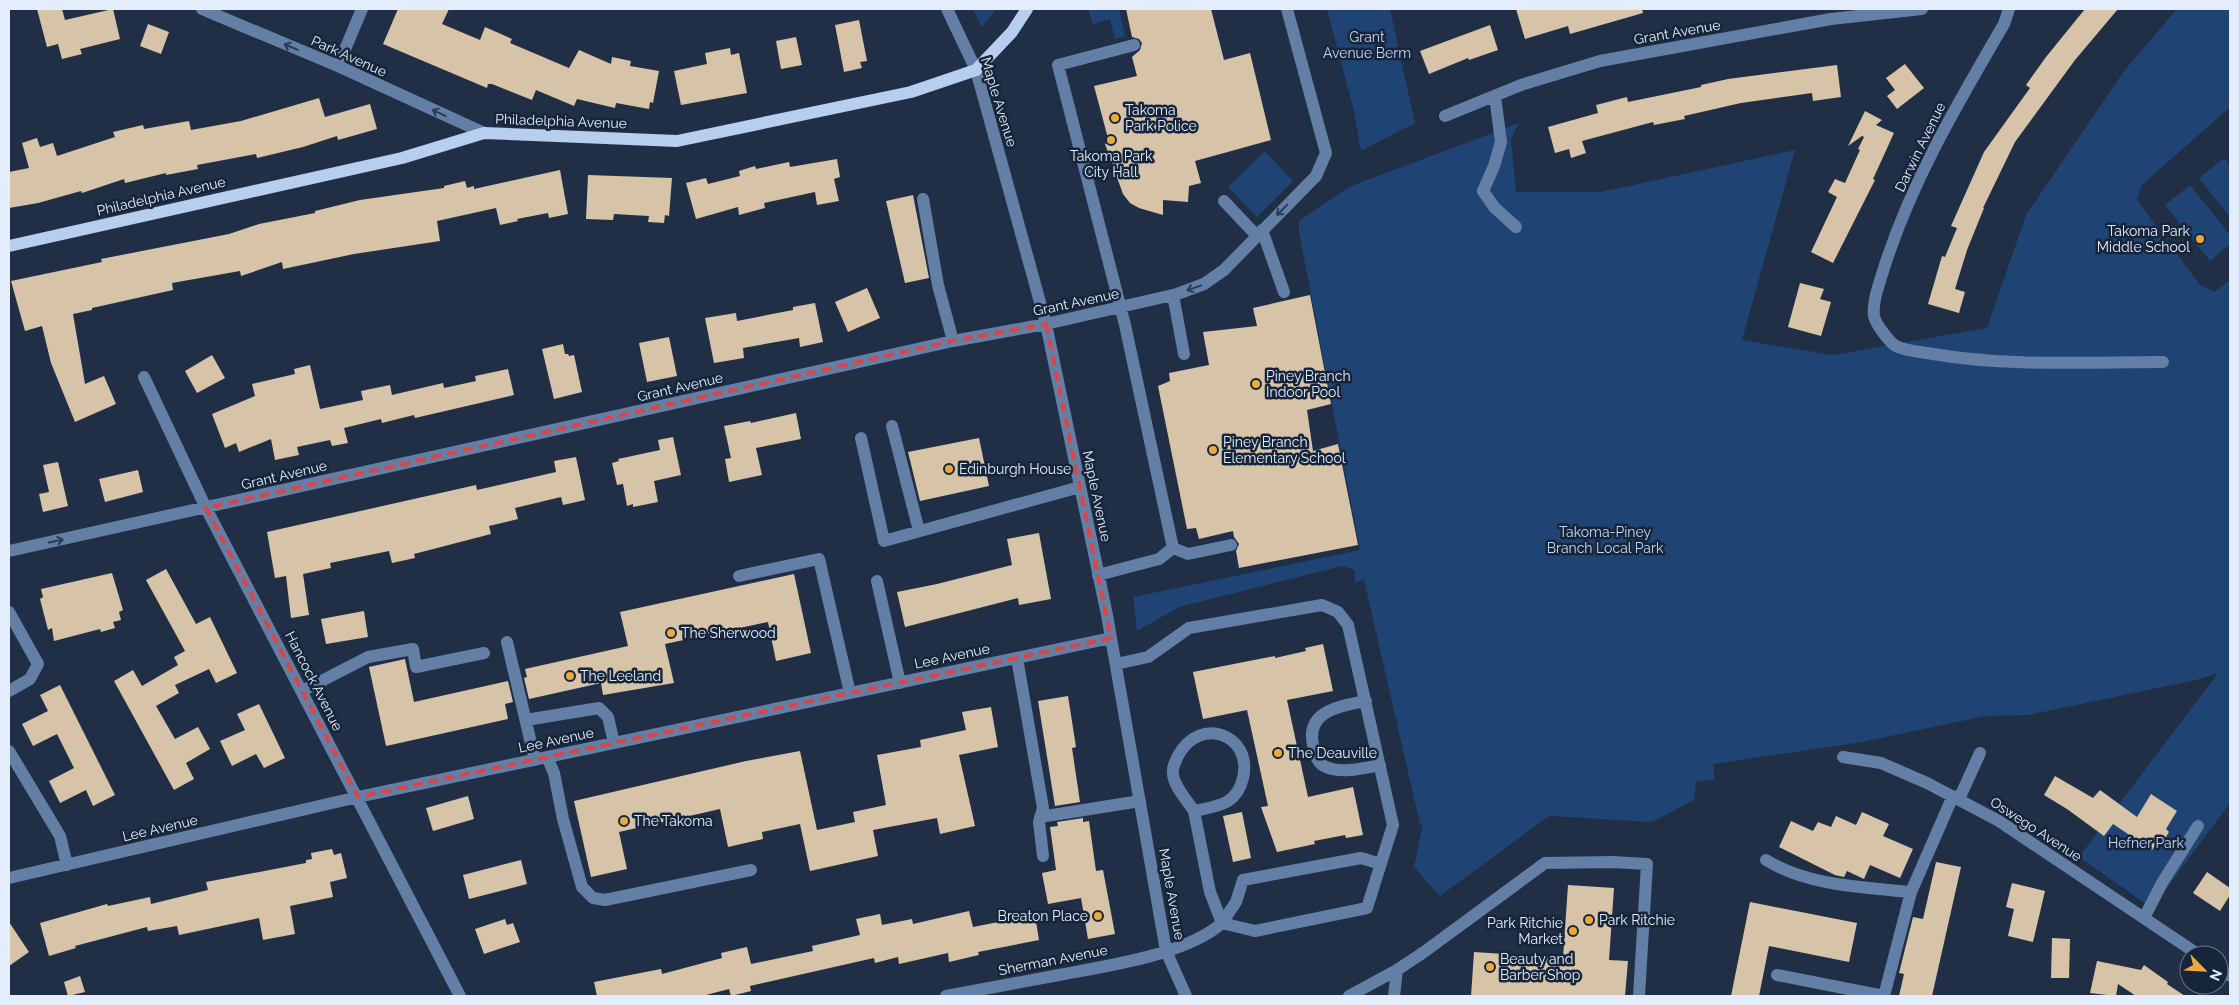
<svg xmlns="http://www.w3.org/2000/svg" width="2239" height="1005" font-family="Raleway,sans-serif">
	<rect width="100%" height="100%" fill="#202f45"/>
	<!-- green -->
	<path fill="#1f4373" d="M973,9H996L982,27Z
		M1088,9H1119L1125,36L1115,39L1110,19L1093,24Z
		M1327,9H1390L1415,123L1361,151L1354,111Z
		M2177,9H2230V107L2142,185L2137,200L2200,285L2214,292L2230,280V803L2152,908L2079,857L2218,673L2196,680L2029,715L1985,716L1862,742L1713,764L1715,779L1696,782L1694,800L1652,822L1549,816L1440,896L1414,867L1423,824H1420L1364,580L1355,582V570L1342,566L1179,607L1137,631L1133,597L1360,550L1299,232V221L1343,191L1359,183L1519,123L1511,139L1516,192H1601L1795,150L1742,340L1833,355L1987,328L2026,215L2124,71Z
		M1265,151L1293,181L1257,217L1228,187Z
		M2224,158L2230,166V217L2199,178Z
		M2190,185L2230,235V244L2210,261L2165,205Z"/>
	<!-- building -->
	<path fill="#d7c4a8" d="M37,9H62L65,20L113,9L120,39L80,49L82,54L62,59L58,44L47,47Z
		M398,9H449L442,24L480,40L485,27L512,39L510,43L569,68L579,50L611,64L612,57L631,61L630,66L659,71L653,103L650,102L649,109L616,103L615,108L577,99L574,106L536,90L532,100L492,84H488L487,88L383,44Z
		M1126,9H1211L1224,60L1250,53L1271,140L1195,161L1201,183L1189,186L1188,202L1163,200V215L1139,208L1130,203L1123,194L1105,144L1109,142L1094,86L1137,76L1132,57L1140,50L1142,43L1139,39L1132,37Z
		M1516,9H1642L1643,13L1570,34L1568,26L1525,39Z
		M2085,9H2118L2075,60L2015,142L1983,208H1984L1967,250L1955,289L1965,292L1959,313L1928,304L1942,256L1945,257L1957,228L1951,226L1984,152L2030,88L2026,85L2046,57Z
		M859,20L867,61L860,62L862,68L844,72L835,25Z
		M148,24L169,32L161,54L140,46Z
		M1490,25L1498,50L1469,60L1468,58L1429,74L1420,51Z
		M796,37L802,65L781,69L776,41Z
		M730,48L731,55L739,53L747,93L681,105L674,71L707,64L705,53Z
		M1905,64L1924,88L1897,109L1887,96L1895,90L1886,78Z
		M1837,65L1841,97L1813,101L1812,93L1741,103L1684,116L1685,119L1654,125L1653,122L1582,141L1586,153L1571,158L1569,149L1555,153L1548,127L1598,113L1596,105L1627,97L1628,102L1701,87V85L1728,79Z
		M319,98L325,117L370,104L377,129L338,140L337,136L303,147L257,158L256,154L197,165L198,169L166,175V173L125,183L124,179L82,193L81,191L38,203L9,208V172L29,168L22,143L37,138L40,147L53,143L57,156L115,137L113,132L143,125L144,129L189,121L191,130L241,121Z
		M1865,111L1882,120L1876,125L1894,133L1873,179L1875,180L1833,263L1811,252L1837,197L1828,192L1835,179L1845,183L1860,150L1858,149L1864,137L1862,136L1848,146Z
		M837,159L840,177L834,179L839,201L817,205L815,192L764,203L765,208L739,215L738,207L696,219L686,183L706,178L708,184L740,176L739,171L755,166L756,169L789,162L790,167Z
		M560,170L568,214L549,218L548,213L517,219L518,221L500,225L496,208L437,221L440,241L354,254L283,269L282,262L241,276L240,271L172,283L173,290L92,308V310L73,314L85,384L104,376L116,404L75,422L51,363L42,326L25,331L11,281L102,262L101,259L229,234L259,224L315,213V211L360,200L444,188V186L465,181L467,188L474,186V189Z
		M588,175L672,178L669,216L665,215L664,223L648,222L649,216L614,214L613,220L586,219Z
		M913,195L929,278L905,283L886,201Z
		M1800,283L1824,289L1820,299L1831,302L1821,336L1788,327Z
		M867,288L880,318L848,332L835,302Z
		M1310,295L1331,404L1307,410L1313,451L1338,444L1358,545L1239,568L1236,551L1239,544L1234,537L1233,531L1199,539L1196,528L1187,529L1158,386L1170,381L1169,373L1209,365L1203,332L1257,326L1253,308Z
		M815,303L823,342L800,347L799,338L743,348L744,358L714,363L705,318L736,313L737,321L793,310V307Z
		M669,337L677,376L647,382L639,343Z
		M563,344L565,354H568L569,356L574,355L582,392L554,399L542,349Z
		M212,355L225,378L197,393L185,371Z
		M310,365L320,409L363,400L361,391L390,385L392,395L443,383L444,388L476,381L475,376L508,369L514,395L415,418L414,415L382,423L381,419L344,428L348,443L332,446L330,440L297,447L299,455L275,460L271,439L239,452L236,443L225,448L212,414L255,396L252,384L295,374L294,369Z
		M796,413L801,439L756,448L762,475L729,482L725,459L731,458L724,426L750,421L751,423Z
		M673,437L681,475L654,481L658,502L633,507V504L627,506L623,484L617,485L612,463L619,461L618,459L660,450L658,440Z
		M979,438L989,486L920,501L908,452Z
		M576,457L585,500L563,505L561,497L515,508L518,519L489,526L491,534L414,554L415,558L392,563L389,551L330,563L331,568L303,574L309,615L291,618L286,576L275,578L267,532L476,485L477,490L556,472L554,461Z
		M58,462L68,506L43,512L39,494L49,492L43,465Z
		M138,470L143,492L105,502L99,479Z
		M1039,533L1051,599L1019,605L1018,598L905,627L897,592L937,584L1012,565L1007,539Z
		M166,569L196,624L210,617L237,673L216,683L209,669L175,685L179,693L156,706L175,739L198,727L210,749L186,763L194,779L174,790L114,681L133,670L142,686L178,665L174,657L185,651L146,580Z
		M112,573L123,610L119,612L121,620L113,622L115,628L101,632L100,629L54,641L52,628L48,630L40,599L43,597L41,589Z
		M794,574L811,653L776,661L768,622L665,644L674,683L603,695L601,683L529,699L524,678L527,677L525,669L628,646L620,612Z
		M364,611L368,637L326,644L321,619Z
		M1323,644L1333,691L1287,700L1308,797L1353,787L1363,835L1346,838L1345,835L1314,841L1315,844L1277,852L1261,807L1268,806L1247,710L1203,719L1193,672L1275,656V658L1306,651L1305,648Z
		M405,659L414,702L508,681L513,702L505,704L508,719L386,746L369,667Z
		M60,685L115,795L93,806L86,790L60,803L49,781L74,768L57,734L33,746L22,724L48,711L40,695Z
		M1068,696L1076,747L1072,748L1080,802L1055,806L1038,701Z
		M259,704L285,758L264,768L256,754L232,766L220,741L245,730L237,714Z
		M991,707L998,747L959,755L975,826L940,834L937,818L873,830L878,856L810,871L800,824L762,832L763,839L728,847L720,809L619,832L627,869L591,877L574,801L746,761L800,751L817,830L855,822L853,812L886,805L877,755L921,747L920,740L966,730L962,712Z
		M2055,776L2093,798L2100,790L2137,817L2151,794L2177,811L2166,829L2169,832L2160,846L2156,844L2152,850L2113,824L2104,836L2067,809L2044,795Z
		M468,796L474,819L433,831L426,808Z
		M1242,812L1251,858L1233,862L1223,816Z
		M1862,812L1889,824L1883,836L1913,849L1900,878L1870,865L1864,879L1847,871L1844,877L1835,875L1779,847L1791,821L1813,831L1818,822L1831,827L1836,816L1856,825Z
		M1083,818V822L1089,821L1096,871L1103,870L1115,934L1088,939L1081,898L1048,904L1042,873L1056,870L1050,827L1058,826L1057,822Z
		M332,849L334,855L341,853L347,878L330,882L333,897L290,906L295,934L263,940L259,918L179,935L177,926L148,931L147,927L75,946L76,948L49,956L40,923L107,904L108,906L150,897L151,904L208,890L206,882L306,863V860L312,859L311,853Z
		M521,860L527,884L469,899L463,875Z
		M1936,862L1961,867L1932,996H1899L1904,974L1899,973L1913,917L1923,919Z
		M2207,872L2230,888V895L2220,911L2193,893Z
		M2012,883L2045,891L2033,942L2008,936L2014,909L2006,907Z
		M1568,885L1614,888L1609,960L1628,961L1625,996H1471L1474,952L1563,958Z
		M1750,902L1857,923L1849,962L1769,946L1759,996H1731Z
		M969,911L973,927L1035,915L1039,940L978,952L979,955L949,962L948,953L899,964L898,957L875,963L874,958L750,986L751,991L731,996L729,989L702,996H597L594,982L661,969L662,974L722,958L721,953L747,947L751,964L813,951L812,946L860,935L856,919L880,914L882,925L912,919L913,924Z
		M505,919L507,925L513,923L520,942L484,954L475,929Z
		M9,922L29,952L9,966Z
		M2052,938L2070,939L2069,978H2051Z
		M2097,961L2141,970L2144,965L2168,982L2167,984L2185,996H2136L2118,984L2116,996L2090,993Z
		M80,976L85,992L68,996L64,982Z"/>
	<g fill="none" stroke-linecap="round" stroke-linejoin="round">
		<!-- minor -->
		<path stroke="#637fa6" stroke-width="12" d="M202,9L338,66L484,133
			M947,9L976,70L1046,324L1107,615L1166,951L1186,996
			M2009,9L2004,24C1958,103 1912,180 1884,268C1880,282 1872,301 1874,316C1875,323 1889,342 1896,346C1905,351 1922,352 1933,354C2009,367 2086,362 2163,362
			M338,66L362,9
			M1495,96L1501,142L1494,166L1483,191L1494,207L1516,227
			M1445,116L1521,85L1600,61L1831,19L1922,9
			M923,199L938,285L953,341
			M1224,201L1257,236
			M1262,230L1284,292
			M1173,295L1184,354
			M144,377L206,508L460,996
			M892,426L919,531
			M861,438L884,541L1080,487
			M1173,548L1188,554L1231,545
			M9,551L953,341L1046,324L1177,294L1204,284L1224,270L1316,176L1326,153L1287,9
			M1098,575L1159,559L1173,548L1125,325L1058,65L1134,45
			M739,576L819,559L850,693
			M877,581L900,683
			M9,612L38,664L30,679L9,691
			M507,642L535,760
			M1017,658L1043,808L1039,822L1043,856
			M302,691L368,657L413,649L416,667L484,653
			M1366,701C1338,706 1303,712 1314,749C1316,757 1318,764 1326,767C1342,774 1364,768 1380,765
			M526,720L599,708L608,717L614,743
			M9,751L60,836L67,865
			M547,757L554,773L563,819L582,887L593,898L605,900L751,870
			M1843,757L1881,763L1927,783L1999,821L2199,955
			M1959,799L1980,753
			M1194,811C1187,800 1174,787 1173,774C1172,768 1175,762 1178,756C1199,715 1253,734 1243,778C1237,805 1217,806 1194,811L1210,892L1222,923
			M1040,817L1140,801
			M1766,860C1808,886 1863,887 1911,892L1953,796
			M9,878L358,797L1111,638
			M2144,918L2162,883L2198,826
			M1222,923L1236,902L1243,880L1361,858L1381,864
			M2219,968L2230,976
			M1777,975L1884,996
			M946,996C983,989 1021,982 1059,975C1106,966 1186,955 1222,923L1255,931L1367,908L1393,825L1348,625L1338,612L1322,605L1189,628L1148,657L1116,664
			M1349,996L1397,970L1424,952L1545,863L1613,862L1647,864L1639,996
			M1394,996L1397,970
			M1884,996L1911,892"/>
		<!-- major -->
		<path stroke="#b7ceef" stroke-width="12" d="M9,246L402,158L484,133L677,141L911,92L976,70L1012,32L1027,9"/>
	</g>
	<!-- one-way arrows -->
	<defs><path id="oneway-shaft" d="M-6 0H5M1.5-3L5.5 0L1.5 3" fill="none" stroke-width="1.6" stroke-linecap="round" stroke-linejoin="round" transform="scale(1.25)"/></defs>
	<g stroke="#2a3c55">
		<use href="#oneway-shaft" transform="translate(291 47) rotate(-157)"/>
		<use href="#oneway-shaft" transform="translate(439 113) rotate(-155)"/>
		<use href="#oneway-shaft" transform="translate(1282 210) rotate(135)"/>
		<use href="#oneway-shaft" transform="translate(1194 288) rotate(160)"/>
		<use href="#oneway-shaft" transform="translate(56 541) rotate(-12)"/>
	</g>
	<!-- marked area -->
	<path fill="none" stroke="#d84648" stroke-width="4" stroke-dasharray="10 6" stroke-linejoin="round" d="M1046,324L1111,638L358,797L206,508L953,341Z"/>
	<!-- markers -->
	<g fill="#ebaa39" stroke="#17253a" stroke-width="2">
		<circle cx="1115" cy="118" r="5"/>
		<circle cx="1111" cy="140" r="5"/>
		<circle cx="2200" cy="239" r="5"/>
		<circle cx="1256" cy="384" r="5"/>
		<circle cx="1213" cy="450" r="5"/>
		<circle cx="949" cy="469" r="5"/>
		<circle cx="671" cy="633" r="5"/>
		<circle cx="570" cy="676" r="5"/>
		<circle cx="1278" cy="753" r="5"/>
		<circle cx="624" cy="821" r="5"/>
		<circle cx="1098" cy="916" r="5"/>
		<circle cx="1589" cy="920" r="5"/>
		<circle cx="1573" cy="931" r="5"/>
		<circle cx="1490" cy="967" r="5"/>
	</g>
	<g text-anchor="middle" stroke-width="5" stroke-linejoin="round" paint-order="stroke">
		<!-- street labels -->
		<g font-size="14" fill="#e3edfb" stroke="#17253a">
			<text transform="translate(1677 32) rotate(-10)" y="5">Grant Avenue</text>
			<text transform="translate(349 56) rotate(24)" y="5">Park Avenue</text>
			<text transform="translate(999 102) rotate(73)" y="5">Maple Avenue</text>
			<text transform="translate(561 121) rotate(2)" y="5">Philadelphia Avenue</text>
			<text transform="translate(1920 147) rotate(-64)" y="5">Darwin Avenue</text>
			<text transform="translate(161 196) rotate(-13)" y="5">Philadelphia Avenue</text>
			<text transform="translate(1076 302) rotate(-12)" y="5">Grant Avenue</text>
			<text transform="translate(680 387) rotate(-13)" y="5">Grant Avenue</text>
			<text transform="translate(284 475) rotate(-13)" y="5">Grant Avenue</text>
			<text transform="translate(1097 496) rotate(78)" y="5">Maple Avenue</text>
			<text transform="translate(952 656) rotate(-12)" y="5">Lee Avenue</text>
			<text transform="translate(314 681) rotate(63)" y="5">Hancock Avenue</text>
			<text transform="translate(556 740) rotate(-12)" y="5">Lee Avenue</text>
			<text transform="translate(160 828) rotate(-13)" y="5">Lee Avenue</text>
			<text transform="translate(2036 829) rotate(33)" y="5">Oswego Avenue</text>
			<text transform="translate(1172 894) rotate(80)" y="5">Maple Avenue</text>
			<text transform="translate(1053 960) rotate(-11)" y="5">Sherman Avenue</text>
		</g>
		<!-- park labels -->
		<g font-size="14" fill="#c0d6f6" stroke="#17253a">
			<text x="1367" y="42">Grant<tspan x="1367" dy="16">Avenue Berm</tspan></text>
			<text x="1605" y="537">Takoma-Piney<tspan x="1605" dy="16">Branch Local Park</tspan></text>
			<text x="2146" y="848">Hefner Park</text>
		</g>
		<!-- poi labels -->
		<g font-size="14" fill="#e3edfb" stroke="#17253a" text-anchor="start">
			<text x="1125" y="115">Takoma<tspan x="1125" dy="16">Park Police</tspan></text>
			<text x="1111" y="161" text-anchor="middle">Takoma Park<tspan x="1111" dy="16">City Hall</tspan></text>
			<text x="2190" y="236" text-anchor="end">Takoma Park<tspan x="2190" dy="16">Middle School</tspan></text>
			<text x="1266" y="381">Piney Branch<tspan x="1266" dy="16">Indoor Pool</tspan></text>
			<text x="1223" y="447">Piney Branch<tspan x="1223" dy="16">Elementary School</tspan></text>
			<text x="959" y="474">Edinburgh House</text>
			<text x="681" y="638">The Sherwood</text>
			<text x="580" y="681">The Leeland</text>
			<text x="1288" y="758">The Deauville</text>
			<text x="634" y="826">The Takoma</text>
			<text x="1088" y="921" text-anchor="end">Breaton Place</text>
			<text x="1599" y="925">Park Ritchie</text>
			<text x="1563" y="928" text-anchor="end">Park Ritchie<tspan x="1563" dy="16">Market</tspan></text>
			<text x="1500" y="964">Beauty and<tspan x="1500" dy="16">Barber Shop</tspan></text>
		</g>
	</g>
	<!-- border -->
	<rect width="2239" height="1005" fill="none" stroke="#e3edfb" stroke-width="20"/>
	<!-- north arrow -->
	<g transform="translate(2204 970) rotate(114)"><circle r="24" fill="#17253a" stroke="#697587"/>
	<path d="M0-4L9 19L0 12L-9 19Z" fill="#ebaa39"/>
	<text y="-8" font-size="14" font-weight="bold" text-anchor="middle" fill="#e3edfb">N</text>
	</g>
</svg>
